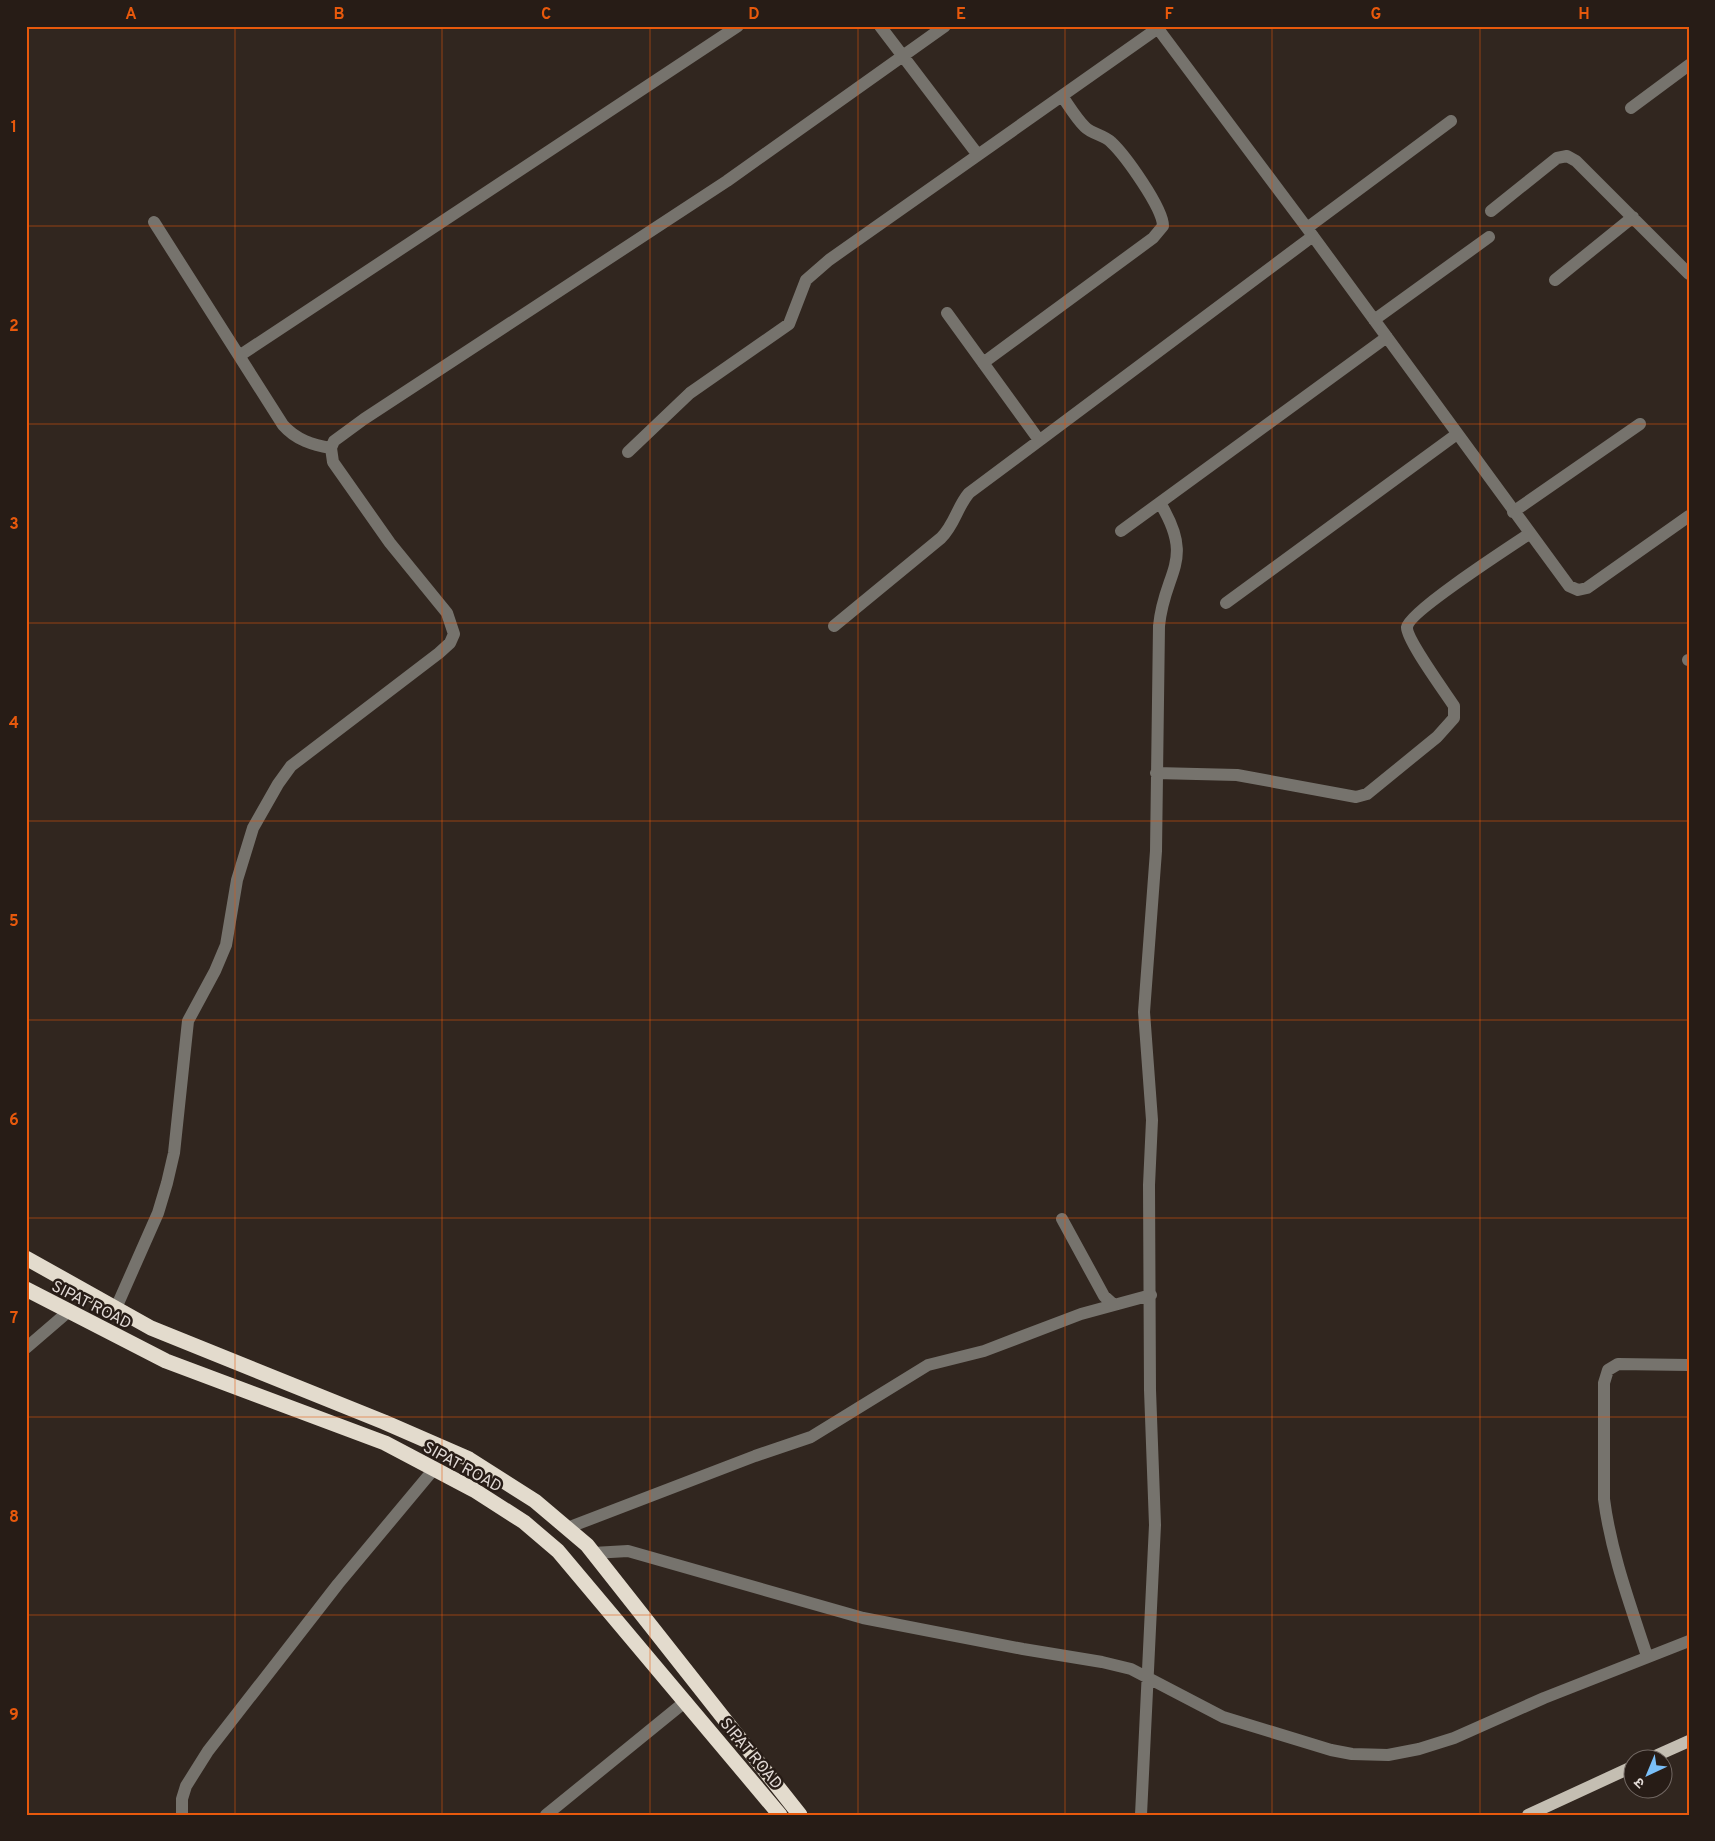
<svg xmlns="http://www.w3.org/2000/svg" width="1715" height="1841" font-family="Overpass,'Noto Sans Devanagari',sans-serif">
	<rect width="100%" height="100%" fill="#31261f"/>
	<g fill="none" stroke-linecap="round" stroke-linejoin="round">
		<!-- minor -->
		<path stroke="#76736d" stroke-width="12" d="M880,26L978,155
			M1156,26L1307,228L1569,586L1578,590L1587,588L1689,516
			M1631,108L1689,65
			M1491,211L1557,158L1567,156L1576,161L1689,274
			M154,222L283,425C296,440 313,445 331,448
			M1307,228L1451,121
			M1555,280L1633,217
			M947,313L1039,440
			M1374,320L1489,237
			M239,356L738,26
			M983,363L1153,238L1163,226C1163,208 1125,155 1111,142C1104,135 1092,134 1085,127C1076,118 1069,106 1062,96
			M628,452L690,393L789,324L806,280L829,260L1161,26
			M1513,512L1640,424
			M1121,531L1387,337
			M1226,603L1457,434
			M834,626L941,538C955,524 957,507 969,493L1313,236
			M1688,660H1689
			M1156,773L1237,775L1356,797L1367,794L1437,737L1454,718V706C1445,692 1406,639 1407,627C1409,612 1511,546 1529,534
			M1062,1219L1104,1296L1114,1305
			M116,1308L158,1213L167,1183L174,1153L188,1021L215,971L226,945L237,880L253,828L278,784L291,766L439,653L450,643L454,634L447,613L390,543L333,462L331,448L334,441L364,419L727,181L945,26
			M26,1348L69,1311
			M567,1528L755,1456L811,1437L928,1365L984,1351L1081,1314L1151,1295
			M593,1553L628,1551L863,1618L1023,1649L1102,1662L1131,1669L1223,1717L1331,1750L1352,1754L1388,1755L1419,1749L1454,1738L1544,1698L1689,1641
			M1647,1656C1630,1604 1611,1553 1604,1499V1383L1608,1370L1618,1364L1689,1365
			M182,1815V1799L186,1786L208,1751L338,1584L434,1469
			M546,1815L686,1701
			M1141,1815L1155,1525L1150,1390L1149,1185L1152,1120L1144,1012L1156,851L1159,626C1164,571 1196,562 1160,503"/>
		<!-- major -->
		<path stroke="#c4beb2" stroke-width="12" d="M1651,1758L1689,1741
			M1528,1815L1632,1767"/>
		<!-- highway -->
		<path stroke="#e3dbcd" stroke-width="15" d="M26,1258L151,1328L384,1422L469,1459L535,1501L587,1545L800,1815
			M26,1289L166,1361L385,1443L474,1490L524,1522L558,1551L780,1815"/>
	</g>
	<!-- grid -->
	<path fill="none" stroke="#e8590c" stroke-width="1" stroke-opacity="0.55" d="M235,26V1815M442,26V1815M650,26V1815M858,26V1815M1065,26V1815M1272,26V1815M1480,26V1815M26,226H1689M26,424H1689M26,623H1689M26,821H1689M26,1020H1689M26,1218H1689M26,1417H1689M26,1615H1689"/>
	<g text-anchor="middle" stroke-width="5" stroke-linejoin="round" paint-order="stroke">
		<!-- street labels -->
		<g font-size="16" fill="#e2dad6" stroke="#271c16">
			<text transform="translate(92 1304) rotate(27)" y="6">SIPAT ROAD</text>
			<text transform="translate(463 1466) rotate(29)" y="6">SIPAT ROAD</text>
			<text transform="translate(752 1753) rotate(50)" y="6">SIPAT ROAD</text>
		</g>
	</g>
	<!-- border -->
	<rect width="1715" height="1841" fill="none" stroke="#271c16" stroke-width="55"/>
	<!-- north arrow -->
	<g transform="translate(1648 1774) rotate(224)"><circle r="24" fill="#271c16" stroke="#726863"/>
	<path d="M0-4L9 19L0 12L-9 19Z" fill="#7abff8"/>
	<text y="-8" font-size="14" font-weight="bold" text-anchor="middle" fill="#e2dad6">उ</text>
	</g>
	<rect x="28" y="28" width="1660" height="1786" fill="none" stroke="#e8590c" stroke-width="2"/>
	<g font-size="16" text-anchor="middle" font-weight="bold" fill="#e8590c">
		<text x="131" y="19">A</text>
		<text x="339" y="19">B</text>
		<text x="546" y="19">C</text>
		<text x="754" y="19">D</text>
		<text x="961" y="19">E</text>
		<text x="1169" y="19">F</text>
		<text x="1376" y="19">G</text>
		<text x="1584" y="19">H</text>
		<text x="14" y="132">1</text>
		<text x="14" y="331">2</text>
		<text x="14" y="529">3</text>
		<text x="14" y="728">4</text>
		<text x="14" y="926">5</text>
		<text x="14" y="1125">6</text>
		<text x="14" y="1323">7</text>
		<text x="14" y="1522">8</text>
		<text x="14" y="1720">9</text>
	</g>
</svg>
